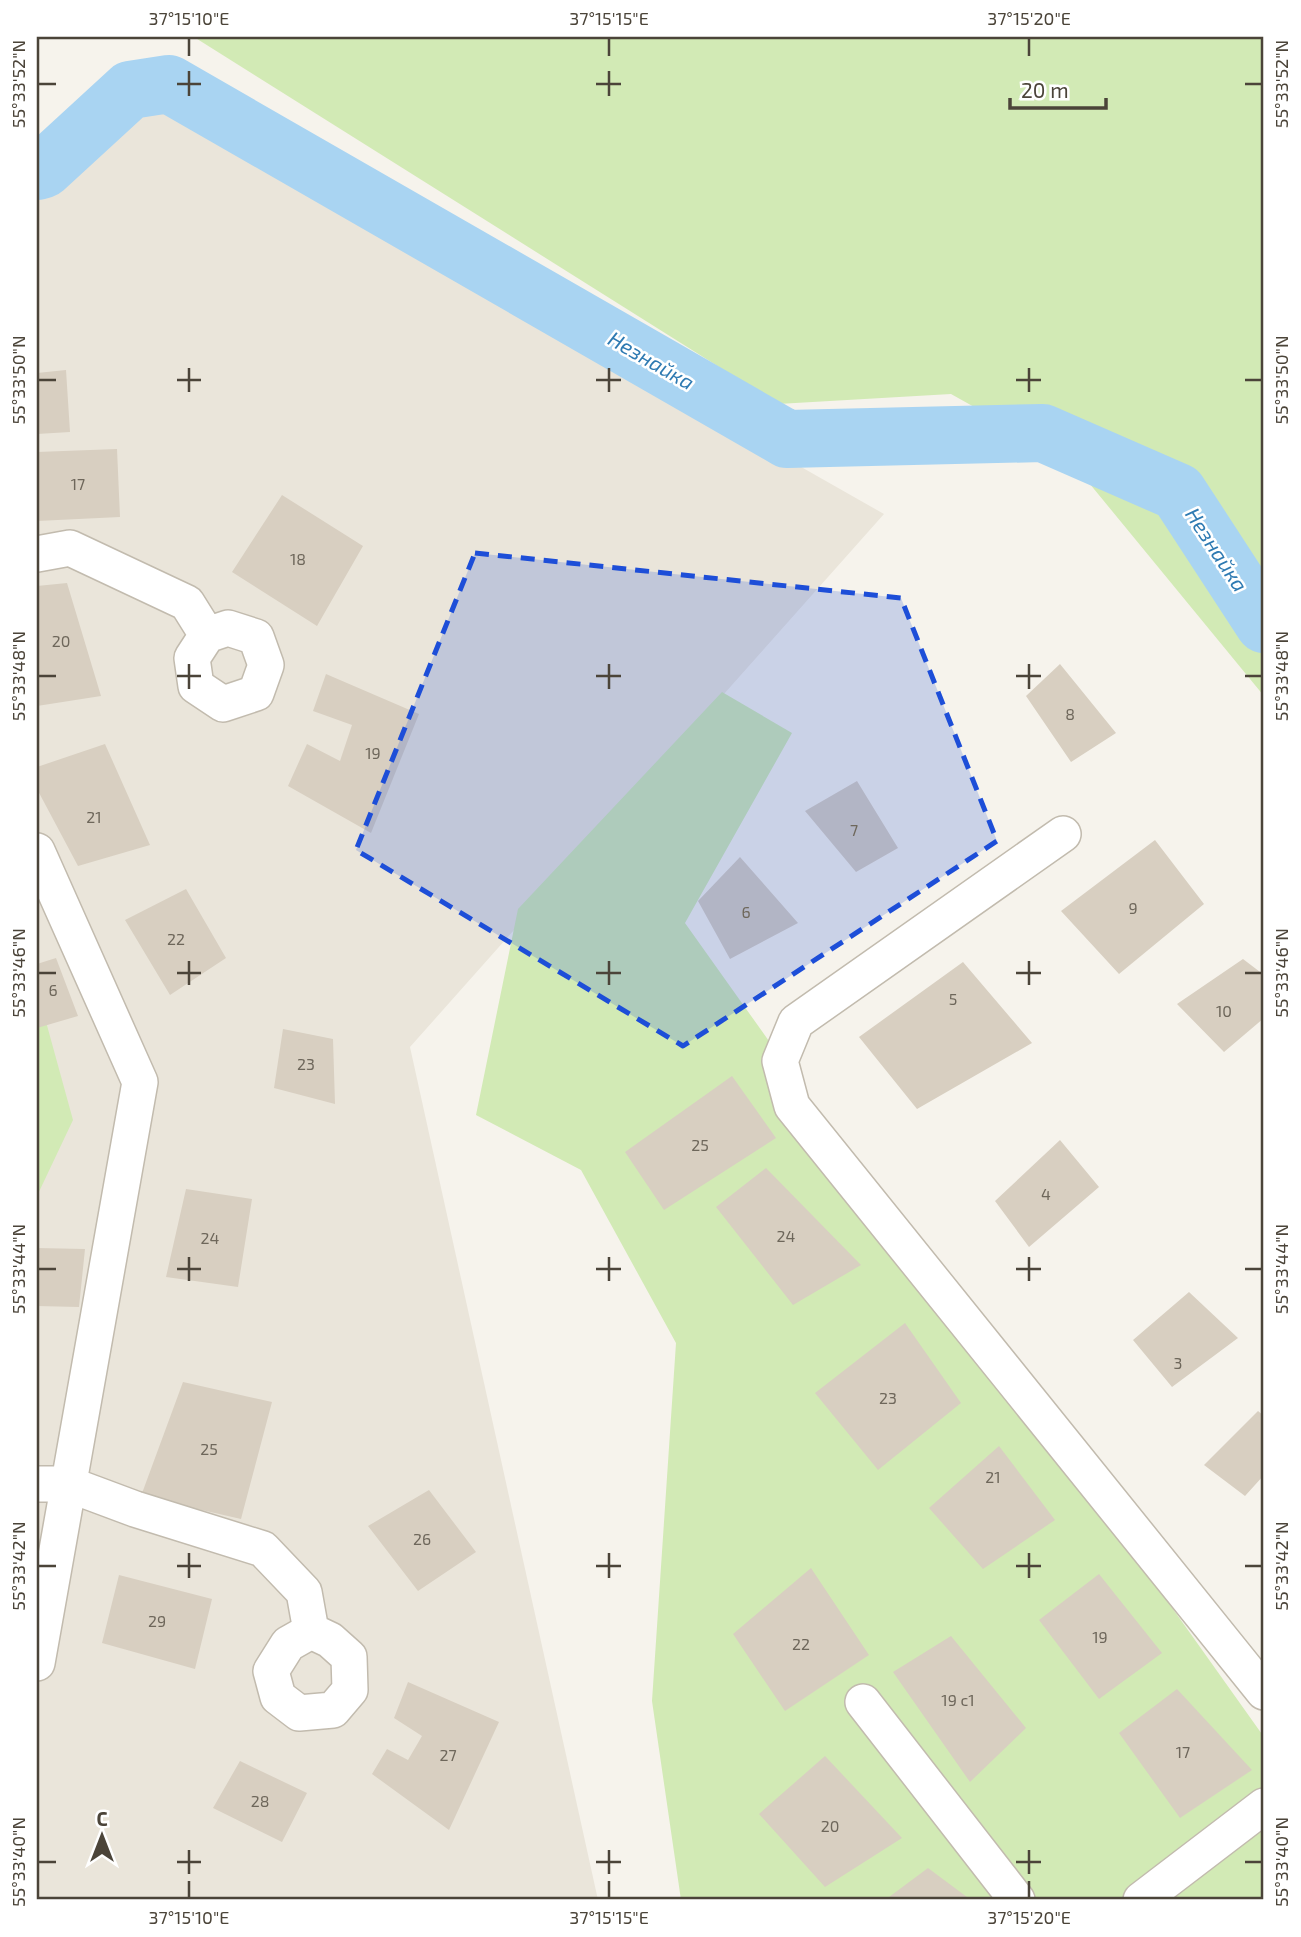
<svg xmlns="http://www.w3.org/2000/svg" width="1301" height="1937" font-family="'Exo 2',sans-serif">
	<rect width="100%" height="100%" fill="#f6f3ec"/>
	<!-- residential -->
	<path fill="#eae5da" d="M161,104L884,514L410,1047L598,1900H37V191Z"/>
	<!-- green -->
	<path fill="#d2eab5" d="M194,37H1264V696L1071,461L951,394L778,404Z
		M722,692L792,733L685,923L1264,1737V1900H681L652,1701L676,1343L581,1170L476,1115L518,909Z
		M37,989L73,1120L37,1196Z"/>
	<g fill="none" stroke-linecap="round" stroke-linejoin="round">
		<!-- river -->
		<path stroke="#a9d4f2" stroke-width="58" d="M37,171L44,169L130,90L169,84L787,439L1043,433L1178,492L1264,624"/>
	</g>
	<!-- building -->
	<path fill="#d8cfc1" d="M66,370L70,432L37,434V373Z
		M117,449L120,517L37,521V452Z
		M282,495L363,546L317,626L232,572Z
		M67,583L101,696L37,706V586Z
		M1060,664L1116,733L1071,762L1026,696Z
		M326,674L419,714L371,833L288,786L307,744L340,761L352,725L313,711Z
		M105,744L150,845L78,866L37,789V767Z
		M857,781L898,848L856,872L805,811Z
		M1155,840L1204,904L1119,974L1061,911Z
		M740,857L798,923L730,959L698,901Z
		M186,889L226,958L170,995L125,920Z
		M56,958L78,1016L37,1028V964Z
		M1243,959L1264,975V1018L1224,1052L1177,1004Z
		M963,962L1032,1043L917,1109L859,1037Z
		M283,1029L333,1039L335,1104L274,1088Z
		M732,1076L776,1138L664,1210L625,1152Z
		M1060,1140L1099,1187L1029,1247L995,1201Z
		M766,1168L861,1265L793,1305L716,1207Z
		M186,1189L252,1199L238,1287L166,1277Z
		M37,1248L85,1249L79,1307L37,1306Z
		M1189,1292L1238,1338L1172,1387L1133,1340Z
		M905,1323L961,1403L878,1470L815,1393Z
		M183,1382L272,1402L241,1519L141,1496Z
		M1258,1411L1264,1416V1475L1245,1496L1204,1465Z
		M999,1446L1055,1520L983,1569L929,1508Z
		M429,1490L476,1552L418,1591L368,1526Z
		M811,1568L869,1655L785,1711L733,1634Z
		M1099,1574L1162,1653L1099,1699L1039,1620Z
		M119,1575L212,1599L195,1669L102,1643Z
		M951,1636L1026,1728L970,1782L893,1672Z
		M408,1682L499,1722L449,1830L372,1774L387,1749L408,1760L422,1736L394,1718Z
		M1177,1689L1252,1770L1180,1818L1119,1733Z
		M825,1756L902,1838L825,1887L759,1814Z
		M240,1761L307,1793L282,1842L213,1808Z
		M928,1868L971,1900H885Z"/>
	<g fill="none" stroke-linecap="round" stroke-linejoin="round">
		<!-- minor casing -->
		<g stroke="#c2bbae" stroke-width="38">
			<path id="minor" d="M37,554L70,548L187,603L207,635
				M228,628L256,637L266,665L256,693L223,704L196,686L192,658L207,635Z
				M1063,834L796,1022L780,1061L792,1106L1264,1692
				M37,851L140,1082L37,1663
				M37,1484H68L135,1509L263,1549L304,1592L311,1631
				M311,1631L330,1640L349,1657L350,1690L333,1710L299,1713L278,1697L271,1671L288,1644Z
				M863,1702L1017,1900
				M1141,1900L1264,1806"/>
		</g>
		<!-- minor -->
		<use href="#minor" stroke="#fff" stroke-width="35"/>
	</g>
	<!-- marked area -->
	<path fill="#1d4ed8" fill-opacity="0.2" stroke="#1d4ed8" stroke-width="5" stroke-dasharray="14 9" stroke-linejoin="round" d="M475,553L901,598L997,841L683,1046L356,850Z"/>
	<!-- ticks -->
	<path fill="none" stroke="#4b4439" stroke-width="2.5" d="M189,38V56M609,38V56M1029,38V56M189,71V96M609,71V96M38,84H56M177,84H201M596,84H621M1245,84H1262M189,368V392M609,368V392M1029,368V392M38,380H56M177,380H201M596,380H621M1016,380H1041M1245,380H1262M189,664V689M609,664V689M1029,664V689M38,676H56M177,676H201M596,676H621M1016,676H1041M1245,676H1262M189,961V985M609,961V985M1029,961V985M38,973H56M177,973H201M596,973H621M1016,973H1041M1245,973H1262M189,1257V1281M609,1257V1281M1029,1257V1281M38,1269H56M177,1269H201M596,1269H621M1016,1269H1041M1245,1269H1262M189,1553V1578M609,1553V1578M1029,1553V1578M38,1566H56M177,1566H201M596,1566H621M1016,1566H1041M1245,1566H1262M189,1850V1874M609,1850V1874M1029,1850V1874M38,1862H56M177,1862H201M596,1862H621M1016,1862H1041M1245,1862H1262M189,1881V1898M609,1881V1898M1029,1881V1898"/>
	<g text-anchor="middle" stroke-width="5" stroke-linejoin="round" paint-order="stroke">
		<!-- number labels -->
		<g font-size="16" fill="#6e675b">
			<text x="78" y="490">17</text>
			<text x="298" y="565">18</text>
			<text x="61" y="647">20</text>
			<text x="1070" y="720">8</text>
			<text x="373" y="759">19</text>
			<text x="94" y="823">21</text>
			<text x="854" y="836">7</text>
			<text x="1133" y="914">9</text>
			<text x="746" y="918">6</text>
			<text x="176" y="945">22</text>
			<text x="53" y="996">6</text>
			<text x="953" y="1005">5</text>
			<text x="1224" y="1017">10</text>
			<text x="306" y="1070">23</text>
			<text x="700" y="1151">25</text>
			<text x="1046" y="1200">4</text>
			<text x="786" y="1242">24</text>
			<text x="210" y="1244">24</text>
			<text x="1178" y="1369">3</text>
			<text x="888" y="1404">23</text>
			<text x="209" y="1455">25</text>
			<text x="993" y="1483">21</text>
			<text x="422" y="1545">26</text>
			<text x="157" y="1627">29</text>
			<text x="1100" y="1643">19</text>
			<text x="801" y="1650">22</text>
			<text x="958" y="1706">19 с1</text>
			<text x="1183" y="1758">17</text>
			<text x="448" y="1761">27</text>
			<text x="260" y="1807">28</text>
			<text x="830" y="1832">20</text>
		</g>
		<!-- water labels -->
		<g font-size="21" font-style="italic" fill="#2e7ab2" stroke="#fff">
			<text transform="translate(651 361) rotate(30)" y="7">Незнайка</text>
			<text transform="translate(1216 550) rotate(57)" y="7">Незнайка</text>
		</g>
	</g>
	<!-- border -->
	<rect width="1301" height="1937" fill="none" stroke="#ffffff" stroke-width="77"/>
	<!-- north arrow -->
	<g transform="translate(102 1836)" stroke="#ffffff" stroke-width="5" paint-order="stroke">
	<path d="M0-5L12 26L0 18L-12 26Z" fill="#4b4439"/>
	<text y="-10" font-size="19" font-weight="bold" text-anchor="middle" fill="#4b4439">С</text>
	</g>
	<!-- scale -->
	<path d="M1010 98v10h96v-10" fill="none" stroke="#4b4439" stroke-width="3.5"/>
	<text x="1021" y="98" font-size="21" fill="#4b4439" stroke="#ffffff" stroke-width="5" paint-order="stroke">20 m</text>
	<rect x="38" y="38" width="1224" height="1860" fill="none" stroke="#4b4439" stroke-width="2.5"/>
	<g font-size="18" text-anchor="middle" fill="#4b4439">
		<text x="189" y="25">37°15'10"E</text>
		<text x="609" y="25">37°15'15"E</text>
		<text x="1029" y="25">37°15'20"E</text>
		<text transform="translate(19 84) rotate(-90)" y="6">55°33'52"N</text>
		<text transform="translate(1282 84) rotate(-90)" y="6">55°33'52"N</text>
		<text transform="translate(19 380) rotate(-90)" y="6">55°33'50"N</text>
		<text transform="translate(1282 380) rotate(-90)" y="6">55°33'50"N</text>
		<text transform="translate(19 676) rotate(-90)" y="6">55°33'48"N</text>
		<text transform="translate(1282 676) rotate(-90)" y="6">55°33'48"N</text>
		<text transform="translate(19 973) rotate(-90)" y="6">55°33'46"N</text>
		<text transform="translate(1282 973) rotate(-90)" y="6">55°33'46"N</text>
		<text transform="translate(19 1269) rotate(-90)" y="6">55°33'44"N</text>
		<text transform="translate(1282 1269) rotate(-90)" y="6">55°33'44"N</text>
		<text transform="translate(19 1566) rotate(-90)" y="6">55°33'42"N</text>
		<text transform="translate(1282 1566) rotate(-90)" y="6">55°33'42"N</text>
		<text transform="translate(19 1862) rotate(-90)" y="6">55°33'40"N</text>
		<text transform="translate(1282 1862) rotate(-90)" y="6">55°33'40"N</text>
		<text x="189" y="1924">37°15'10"E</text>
		<text x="609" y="1924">37°15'15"E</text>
		<text x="1029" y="1924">37°15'20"E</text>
	</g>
</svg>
